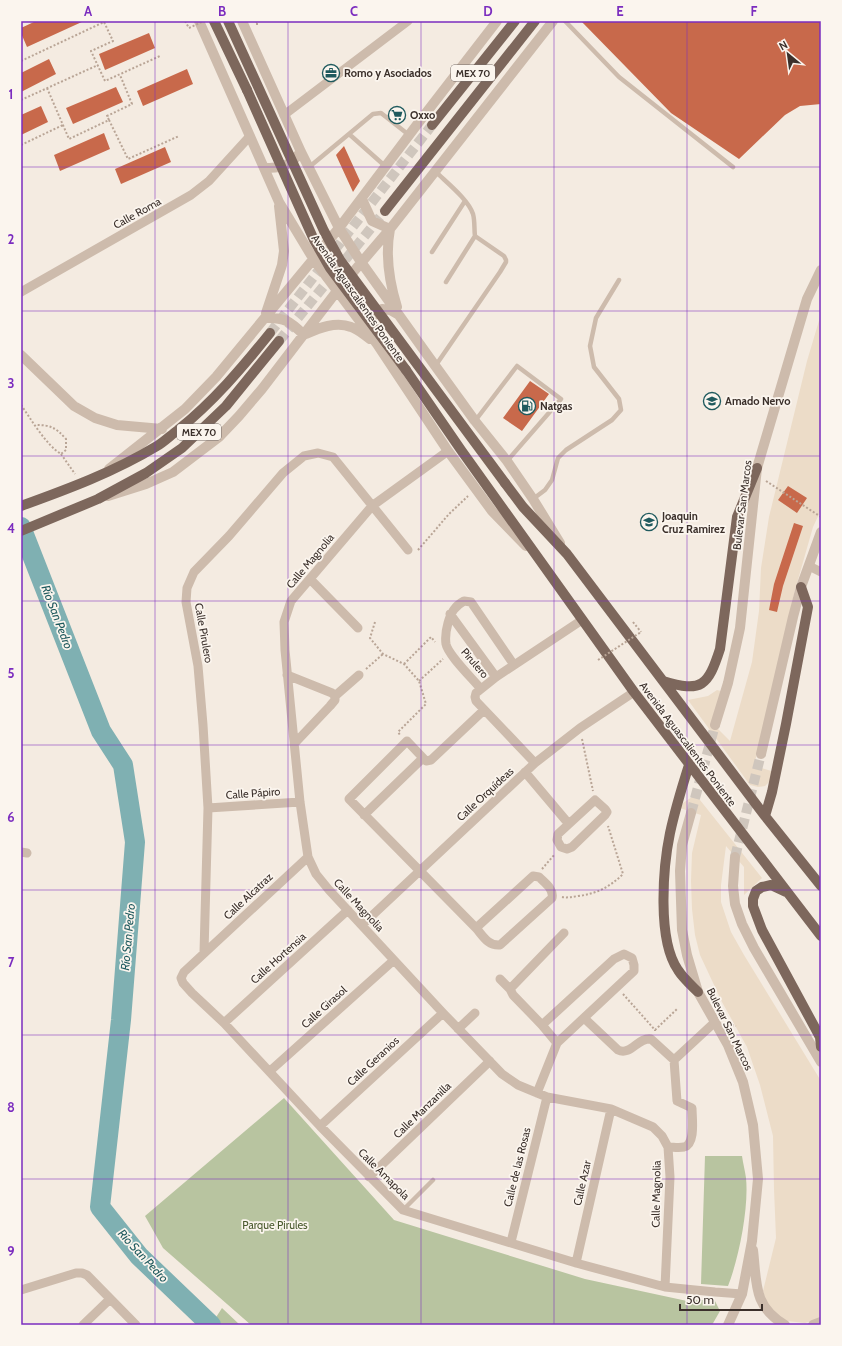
<svg xmlns="http://www.w3.org/2000/svg" width="842" height="1346" viewBox="0 0 842 1346" font-family="Cabin,sans-serif">
  <style>
    .green { fill: #b8c4a0 }
    .plaza { fill: #ecdcc8 }
    .lines { fill: none; stroke-linecap: round; stroke-linejoin: round }
    .river { stroke: #7fb0b2; stroke-width: 20 }
    .building { fill: #c8694b }
    .tertiary-tunnel { stroke: #cfc6bd; stroke-width: 10; stroke-dasharray: 10 5; stroke-linecap: butt }
    .primary-tunnel { stroke: #cfc6bd; stroke-width: 10; stroke-dasharray: 10 5; stroke-linecap: butt }
    .path { stroke: #b9a596; stroke-width: 2; stroke-dasharray: 2 2; stroke-linecap: butt }
    .service { stroke: #cdbbac; stroke-width: 4.5 }
    .minor { stroke: #cdbbac; stroke-width: 9 }
    .tertiary { stroke: #cdbbac; stroke-width: 10 }
    .primary { stroke: #7d675c; stroke-width: 10 }
    .path-bridge { stroke: #b9a596; stroke-width: 2; stroke-dasharray: 2 2; stroke-linecap: butt }
    .primary-bridge { stroke: #7d675c; stroke-width: 10 }
    .grid { fill: none; stroke: #7b2cbf; stroke-width: 1; stroke-opacity: 0.55 }
    .labels { text-anchor: middle; stroke-width: 3.5; stroke-linejoin: round; paint-order: stroke }
    .shield { fill: #fbf5ee; stroke: #756b66; stroke-width: 1 }
    .shield-label { font-size: 10px; font-weight: bold; fill: #3b302b }
    .poi-label { font-size: 11px; font-weight: bold; fill: #3b302b; stroke: #fbf5ee; text-anchor: start }
    .street-label { font-size: 11px; fill: #3b302b; stroke: #fbf5ee }
    .park-label { font-size: 11px; fill: #4a5a2e; stroke: #fbf5ee }
    .water-label { font-size: 12px; font-style: italic; fill: #1f5a5e; stroke: #fbf5ee }
    .neatline { fill: none; stroke: #7b2cbf; stroke-width: 1.5 }
    .grid-label { font-size: 13px; text-anchor: middle; font-weight: bold; fill: #7b2cbf }
  </style>
  <rect width="100%" height="100%" fill="#f4ebe1"/>
  <path class="green" d="M284,1098L394,1220L585,1279L687,1301L714,1299L720,1311L712,1325H251L163,1248L145,1216Z
    M705,1156H742C743,1163 745,1171 746,1178C749,1207 739,1258 728,1286L701,1284Z
    M222,1308L240,1325H211Z"/>
  <path class="plaza" d="M821,314V510L813,527L795,590L754,766L775,772L771,780L765,786L758,787L750,785L688,700L708,696L717,690L721,691L712,723L730,741L752,662L759,611L761,568L769,517L807,361Z
    M692,797H697L700,800L762,878L744,895V867L726,846L721,885V902L731,932L744,955L821,1081V1318L805,1323L787,1321L774,1313L766,1302L763,1291L776,1238L774,1189L773,1136L760,1085L747,1047L722,1002L700,955L695,935L692,909L691,881L692,853L701,815L680,808L683,803Z"/>
  <g class="lines">
    <path class="river" d="M21,527L101,731L123,765L135,842L121,1020L100,1207L139,1256L211,1325"/>
  </g>
  <path class="building" d="M36,21H84L27,47L21,33V28Z
    M581,21H821V104L800,106L785,115L739,159L671,113Z
    M149,33L155,48L105,70L99,54Z
    M49,59L56,74L21,92V73Z
    M187,69L193,84L143,106L137,91Z
    M116,87L123,102L73,124L66,108Z
    M41,106L48,122L21,135V115Z
    M104,133L110,149L60,171L54,155Z
    M344,146L360,181L353,192L336,155Z
    M165,147L171,162L121,184L115,169Z
    M530,381L549,394L522,431L503,418Z
    M788,486L807,498L797,513L778,500Z
    M794,523L803,526L783,586L777,612L769,610L774,584Z"/>
  <g class="lines">
    <path class="tertiary-tunnel" d="M691,813L715,725
      M735,857L761,754"/>
    <path class="primary-tunnel" d="M270,333L432,125
      M279,341L385,211"/>
    <path class="path" d="M185,21L189,28
      M256,24H258L256,21
      M21,61L104,22L113,41L91,51L105,81L160,56
      M47,88L69,139L109,120L107,116L132,104L120,75
      M21,100L98,65
      M109,120L128,159L179,136
      M21,145L63,125
      M21,405C31,419 46,445 61,454L66,450V439C56,428 51,425 36,425
      M61,454L75,474
      M766,481L821,517
      M418,550L449,514L468,496
      M375,622L370,638L383,654L404,664L419,681L426,704L398,732L400,735
      M633,622L641,632
      M404,664L431,637L435,642
      M366,669L383,654
      M419,681L443,659
      M582,739L593,791
      M542,869L555,854
      M562,897C567,898 572,897 578,896C596,894 610,887 623,874L608,826
      M623,994L655,1030V1031
      M728,1024L736,1026
      M655,1030L677,1009"/>
    <path class="service" d="M565,21L619,77L733,167
      M349,134L385,166
      M308,168L373,114L381,113L409,135
      M435,171C446,182 468,199 473,214C475,221 474,229 475,236L504,256L506,260V262L500,272L436,365
      M432,252L465,201
      M446,282L475,236
      M475,421L517,366L561,399L507,461
      M533,499L545,490L552,480L558,458L566,450L612,420L621,410L619,399L594,367L590,346L596,318L619,280
      M403,1210L433,1180"/>
    <path class="minor" d="M284,115L408,21
      M21,292L191,195L209,181L250,136
      M448,451L372,506L291,601L284,622L285,650L300,802L308,857L316,874L329,890L443,1013L502,1074L518,1085L547,1097L611,1109L653,1127L662,1136L668,1147L670,1177L665,1287
      M809,566L821,572
      M310,579L358,628
      M450,614L496,677
      M287,675L332,693L335,696
      M481,689C473,679 448,655 446,644C445,637 446,630 448,623C451,612 455,606 464,601L471,602L514,665
      M294,744L330,706L335,700V696L359,675
      M535,763L476,701L475,697L476,693L496,677L582,620
      M525,772L568,823
      M595,800L605,809L607,812L605,815L572,847L567,849L561,847L557,840L558,834Z
      M208,808L300,802
      M364,815L423,758
      M21,852L27,853
      M308,857L184,972L181,978L183,983L192,993L224,1023L320,1126L403,1210L576,1263L665,1287L715,1292L742,1294
      M362,925L535,763L580,728L634,692
      M476,928L533,876L539,877C545,883 554,889 552,898L500,945C488,946 483,936 476,928L349,799L407,741L426,761L431,760L484,710
      M204,952L208,808L203,725L198,666L186,602L187,588L194,572L229,536L283,473L304,456L318,453L333,457L408,550
      M500,979L510,989L513,995L542,1025L557,1043
      M510,989L564,933
      M584,1018L618,1050C631,1056 638,1037 651,1039L674,1060
      M224,1023L348,910
      M458,1029L475,1013
      M674,1060L715,1022
      M270,1071L394,960
      M537,1093L557,1043L634,971V965L632,958L624,954L614,959L542,1025
      M320,1126L443,1013
      M668,1147C673,1147 679,1148 684,1147C696,1144 692,1118 692,1108L677,1101L674,1060
      M369,1177L490,1061
      M511,1242L547,1097
      M576,1263L611,1109
      M21,1290L76,1273H82L87,1275L136,1325
      M83,1325L110,1299"/>
    <path class="tertiary" d="M199,21L279,202L314,260L377,344L448,451L492,511L526,546
      M242,21L301,152L339,228L361,262L426,353L475,421L507,461L533,499L560,543
      M264,168C278,168 289,167 298,155
      M362,199L372,221L390,229C385,255 389,281 397,307
      M266,313L282,265L284,251L279,206
      M265,318C284,317 290,321 304,335
      M371,330C369,319 374,314 382,309L390,310L399,315
      M306,334C319,328 336,321 351,327C358,329 364,335 370,339
      M21,355L74,406L95,418L117,425L162,429
      M109,469L185,409L216,377L339,228L419,122L497,21
      M108,496L146,484L173,472L219,437L239,416L262,389L337,291L390,229L553,21
      M715,725L728,683L740,628L757,468L807,299L821,270
      M761,754L793,617L801,587L821,532
      M691,813L682,845L680,871L682,930L687,955L698,992L728,1045L743,1082L753,1125L758,1179L752,1241L742,1294L728,1325
      M735,857L733,886L735,904L742,924L754,948L821,1062
      M753,1250C757,1284 753,1306 785,1325
      M813,1325L821,1322"/>
    <path class="primary" d="M214,21L247,90
      M432,125L515,21
      M385,211L535,21
      M406,370L461,450L634,692L821,936
      M505,483L523,507L567,554L765,816L821,886
      M21,506C68,489 114,472 157,446C164,442 171,435 178,430C213,402 242,368 270,333
      M21,531L98,499L146,473L182,448L226,406L279,341
      M663,681C702,693 708,686 720,649L737,517L757,468
      M689,765C682,787 675,810 670,833C663,867 657,940 678,970C683,978 691,985 698,992
      M765,816L772,792L786,724L808,607L801,587
      M786,892L771,885L762,887L756,891L753,899V906L762,930L820,1037L821,1047"/>
    <path class="path-bridge" d="M189,28L204,21
      M598,660L641,632"/>
    <path class="primary-bridge" d="M228,21L324,231L340,260L505,483
      M247,90L314,240L330,268L406,370"/>
  </g>
  <path class="grid" d="M155,21V1325M288,21V1325M421,21V1325M554,21V1325M687,21V1325M21,167H821M21,311H821M21,456H821M21,601H821M21,745H821M21,890H821M21,1035H821M21,1179H821"/>
  <defs>
    <g id="office-ring" transform="scale(0.9)"><circle r="9.5" fill="#fbf5ee" stroke="#1f5a5e" stroke-width="1.5"/><path d="M-6-3h4V-5.5h4V-3h4V5H-6ZM-1-4.5V-3h2v-1.5ZM-6 0V1H6V0Z" fill="#1f5a5e"/></g>
    <g id="supermarket-ring" transform="scale(0.9)"><circle r="9.5" fill="#fbf5ee" stroke="#1f5a5e" stroke-width="1.5"/><path d="M-6-5.5h2.5l.6 2H6L4.5 2H-2.5L-4.4-4H-6ZM-1.5 3.2a1.3 1.3 0 1 0 .1 0ZM3 3.2a1.3 1.3 0 1 0 .1 0Z" fill="#1f5a5e"/></g>
    <g id="school-ring" transform="scale(0.9)"><circle r="9.5" fill="#fbf5ee" stroke="#1f5a5e" stroke-width="1.5"/><path d="M0-5L7-2L0 1L-7-2ZM-4 1L0 2.5L4 1V4Q0 6-4 4Z" fill="#1f5a5e"/></g>
    <g id="fuel-ring" transform="scale(0.9)"><circle r="9.5" fill="#fbf5ee" stroke="#1f5a5e" stroke-width="1.5"/><path d="M-5.5-6h7V0h2V4h1.3V-2.5L3-4.5l.8-.8L6-3V5H2.5V1h-1V6h-7ZM-4.2-4.7v3.2H.2V-4.7Z" fill="#1f5a5e"/></g>
  </defs>
  <g fill-rule="evenodd">
    <use href="#office-ring" x="331" y="73"/>
    <use href="#supermarket-ring" x="397" y="115"/>
    <use href="#school-ring" x="712" y="401"/>
    <use href="#fuel-ring" x="527" y="406"/>
    <use href="#school-ring" x="649" y="522"/>
  </g>
  <g class="labels">
    <g class="shield">
      <rect x="451" y="65" width="44" height="16" rx="3"/>
      <rect x="177" y="424" width="44" height="16" rx="3"/>
    </g>
    <g class="shield-label">
      <text x="473" y="77">MEX 70</text>
      <text x="199" y="436">MEX 70</text>
    </g>
    <g class="poi-label">
      <text x="344" y="77">Romo y Asociados</text>
      <text x="410" y="119">Oxxo</text>
      <text x="725" y="405">Amado Nervo</text>
      <text x="540" y="410">Natgas</text>
      <text x="662" y="520">Joaquin<tspan x="662" dy="13">Cruz Ramirez</tspan></text>
    </g>
    <g class="street-label">
      <text transform="translate(137 213) rotate(-29)" y="4">Calle Roma</text>
      <text transform="translate(358 298) rotate(55)" y="4">Avenida Aguascalientes Poniente</text>
      <text transform="translate(742 505) rotate(-83)" y="4">Bulevar San Marcos</text>
      <text transform="translate(310 561) rotate(-50)" y="4">Calle Magnolia</text>
      <text transform="translate(204 633) rotate(80)" y="4">Calle Pirulero</text>
      <text transform="translate(475 663) rotate(49)" y="4">Pirulero</text>
      <text transform="translate(688 744) rotate(53)" y="4">Avenida Aguascalientes Poniente</text>
      <text transform="translate(253 793) rotate(-4)" y="4">Calle Pápiro</text>
      <text transform="translate(485 794) rotate(-43)" y="4">Calle Orquídeas</text>
      <text transform="translate(248 896) rotate(-43)" y="4">Calle Alcatraz</text>
      <text transform="translate(359 905) rotate(47)" y="4">Calle Magnolia</text>
      <text transform="translate(278 958) rotate(-42)" y="4">Calle Hortensia</text>
      <text transform="translate(324 1007) rotate(-42)" y="4">Calle Girasol</text>
      <text transform="translate(730 1029) rotate(64)" y="4">Bulevar San Marcos</text>
      <text transform="translate(373 1061) rotate(-43)" y="4">Calle Geranios</text>
      <text transform="translate(422 1110) rotate(-44)" y="4">Calle Manzanilla</text>
      <text transform="translate(517 1167) rotate(-76)" y="4">Calle de las Rosas</text>
      <text transform="translate(384 1174) rotate(45)" y="4">Calle Amapola</text>
      <text transform="translate(582 1183) rotate(-77)" y="4">Calle Azar</text>
      <text transform="translate(656 1194) rotate(-89)" y="4">Calle Magnolia</text>
    </g>
    <g class="park-label">
      <text x="275" y="1229">Parque Pirules</text>
    </g>
    <g class="water-label">
      <text transform="translate(57 617) rotate(69)" y="4">Río San Pedro</text>
      <text transform="translate(128 937) rotate(-85)" y="4">Río San Pedro</text>
      <text transform="translate(143 1256) rotate(47)" y="4">Río San Pedro</text>
    </g>
  </g>
  <rect width="842" height="1346" fill="none" stroke="#fbf5ee" stroke-width="44"/>
  <g transform="translate(788 54) rotate(331)" stroke="#fbf5ee" stroke-width="3" paint-order="stroke">
  <path d="M0-3L7 15L0 10L-7 15Z" fill="#3b302b"/>
  <text y="-6" font-size="11" font-weight="bold" text-anchor="middle" fill="#3b302b">N</text>
  </g>
  <path d="M680 1304v6h82v-6" fill="none" stroke="#3b302b" stroke-width="2"/>
  <text x="686" y="1304" font-size="12" fill="#3b302b" stroke="#fbf5ee" stroke-width="3" paint-order="stroke">50 m</text>
  <rect x="22" y="22" width="798" height="1302" class="neatline"/>
  <g class="grid-label">
    <text x="88" y="16">A</text>
    <text x="222" y="16">B</text>
    <text x="354" y="16">C</text>
    <text x="488" y="16">D</text>
    <text x="620" y="16">E</text>
    <text x="754" y="16">F</text>
    <text x="11" y="99">1</text>
    <text x="11" y="244">2</text>
    <text x="11" y="388">3</text>
    <text x="11" y="533">4</text>
    <text x="11" y="678">5</text>
    <text x="11" y="822">6</text>
    <text x="11" y="967">7</text>
    <text x="11" y="1112">8</text>
    <text x="11" y="1256">9</text>
  </g>
</svg>
